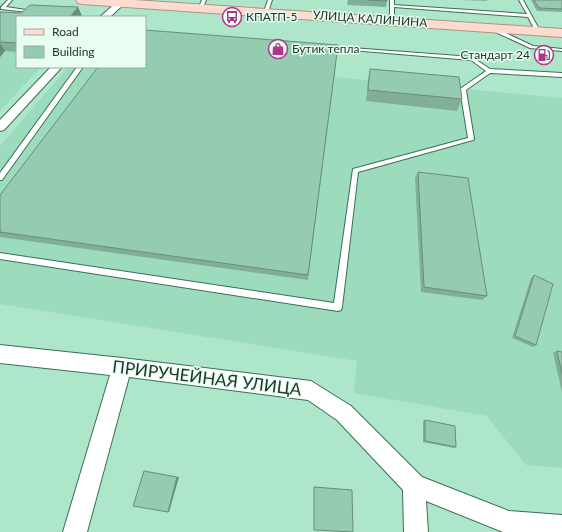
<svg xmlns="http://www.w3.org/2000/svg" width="562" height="532" viewBox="0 0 562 532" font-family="Lato,sans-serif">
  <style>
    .built { fill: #9cdbbb }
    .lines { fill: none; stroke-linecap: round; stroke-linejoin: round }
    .lane-casing { stroke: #3b6f57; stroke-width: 2 }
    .street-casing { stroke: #3b6f57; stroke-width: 2 }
    .primary-casing { stroke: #af9381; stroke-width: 2 }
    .lane { fill: #fff; fill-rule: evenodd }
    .street { fill: #fff; fill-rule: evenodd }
    .primary { fill: #fddccf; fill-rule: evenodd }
    .wall { fill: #80af96 }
    .shaded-wall { fill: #688e7a }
    .building { fill: #95cbaf; stroke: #688e7a }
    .labels { text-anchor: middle; stroke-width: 3; stroke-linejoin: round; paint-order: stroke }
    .far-poi-label { font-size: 12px; fill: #21372c; stroke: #e8fef2; text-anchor: start }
    .far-street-label { font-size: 12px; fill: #21372c; stroke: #e8fef2 }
    .near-street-label { font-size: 17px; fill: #21372c; stroke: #e8fef2 }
  </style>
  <rect width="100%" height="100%" fill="#aee6c9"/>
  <path class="built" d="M0,33H17V67H41L0,111Z
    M145,48L336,64L335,77L562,98V468L526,465L487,416L354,393L357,361L0,304V146L68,67H145Z"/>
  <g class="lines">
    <g class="lane-casing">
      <path id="lane" d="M8,0H12L6,7L33,11L28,17H23L28,12L1,9V7Z
        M202,0H206L202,9H198Z
        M268,0H272L268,12L266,13L264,12Z
        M390,0H394V5L527,14L519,0H523L540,31L536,32L528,17L394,7V20L392,21L390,20Z
        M489,27H493L533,46L562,49V51L530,48L489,29Z
        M325,46L472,57L490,69L562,73V77L490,73L466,90L474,139L473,140L358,172L342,307L341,310L338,311L0,259V253L334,303L353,169L468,138L460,89L486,71L471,60L327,48H325Z
        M77,67H83L2,180H0V173Z"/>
    </g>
    <g class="street-casing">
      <path id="street" d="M121,0L125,3L110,17H100L118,1Z
        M51,67H62L4,130L0,131V120Z
        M0,345L122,358L311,381L351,406L422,477L509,511L562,515V532H503L426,501L428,532H404L403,490L337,420L308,400L129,377L87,532H63L110,375L0,363Z"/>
    </g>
    <g class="primary-casing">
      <path id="primary" d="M76,0H134L562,29V37L82,4L78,3Z"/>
    </g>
    <use href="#lane" class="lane"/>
    <use href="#street" class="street"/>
    <use href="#primary" class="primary"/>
  </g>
  <path class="wall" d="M348,0H387V1L386,7L347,5Z
    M461,0H487V1Z
    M531,0H562V12L537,11Z
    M0,12L82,16L17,17V52L5,51L0,57Z
    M338,45L308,280L0,237V195Z
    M370,69L462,99L457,111L366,101L368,80Z
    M418,172L487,296L482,300L421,292L415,178Z
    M534,275L536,345L533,347L512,338L531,278Z
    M557,351L562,352V392L553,353Z
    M425,420L456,447L454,448L423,442V421Z
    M314,487L352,490L314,530Z"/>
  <path class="shaded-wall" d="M78,7L82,16L81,17H70Z
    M0,43L5,51L0,57Z
    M177,477H179L169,512H168Z"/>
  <path class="building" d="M368,0H387V1Z
    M534,0H562V9L539,8Z
    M30,5L78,7L70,17H17V43L0,42V12L21,13Z
    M145,30L338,45L308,275L0,232V195L98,67H145Z
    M370,69L459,77L462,99L368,90Z
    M418,172L468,178L487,296L424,287Z
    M534,275L553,284L536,345L515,336Z
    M557,351L562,352V374Z
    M425,420L455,426L456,447L425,441Z
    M144,471L177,477L168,512L133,506Z
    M314,487L352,490L353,532L314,530Z"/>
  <defs>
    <g id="bus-ring" transform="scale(1)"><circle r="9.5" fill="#e8fef2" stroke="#af368a" stroke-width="1.5"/><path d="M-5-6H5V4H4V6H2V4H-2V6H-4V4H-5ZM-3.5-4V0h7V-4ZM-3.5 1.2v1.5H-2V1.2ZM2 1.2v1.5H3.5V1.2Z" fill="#af368a"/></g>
    <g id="shop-ring" transform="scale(1)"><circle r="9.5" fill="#e8fef2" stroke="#af368a" stroke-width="1.5"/><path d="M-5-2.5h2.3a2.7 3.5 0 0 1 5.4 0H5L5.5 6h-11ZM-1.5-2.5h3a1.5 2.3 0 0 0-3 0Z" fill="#af368a"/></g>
    <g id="fuel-ring" transform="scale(1)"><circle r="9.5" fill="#e8fef2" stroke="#af368a" stroke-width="1.5"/><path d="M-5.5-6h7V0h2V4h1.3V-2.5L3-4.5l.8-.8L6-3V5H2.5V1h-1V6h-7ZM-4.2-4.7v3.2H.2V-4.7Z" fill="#af368a"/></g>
  </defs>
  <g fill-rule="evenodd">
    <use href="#bus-ring" x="232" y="17"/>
    <use href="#shop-ring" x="278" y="49"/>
    <use href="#fuel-ring" x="544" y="55"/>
  </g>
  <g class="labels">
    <g class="far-poi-label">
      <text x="246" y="21">КПАТП-5</text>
      <text x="292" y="53">Бутик тепла</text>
      <text x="530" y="59" text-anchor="end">Стандарт 24</text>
    </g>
    <g class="far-street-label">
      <text transform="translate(370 19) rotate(4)" y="4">УЛИЦА КАЛИНИНА</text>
    </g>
    <g class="near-street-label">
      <text transform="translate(207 378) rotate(7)" y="6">ПРИРУЧЕЙНАЯ УЛИЦА</text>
    </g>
  </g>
  <rect x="16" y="16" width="130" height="52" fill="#e8fef2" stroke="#98aea3"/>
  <rect x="24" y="29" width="20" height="6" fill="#fddccf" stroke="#98aea3"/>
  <text x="52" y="36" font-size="12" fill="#21372c">Road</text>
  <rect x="24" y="46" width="20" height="12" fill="#95cbaf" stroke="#98aea3"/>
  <text x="52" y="56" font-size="12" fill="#21372c">Building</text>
</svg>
